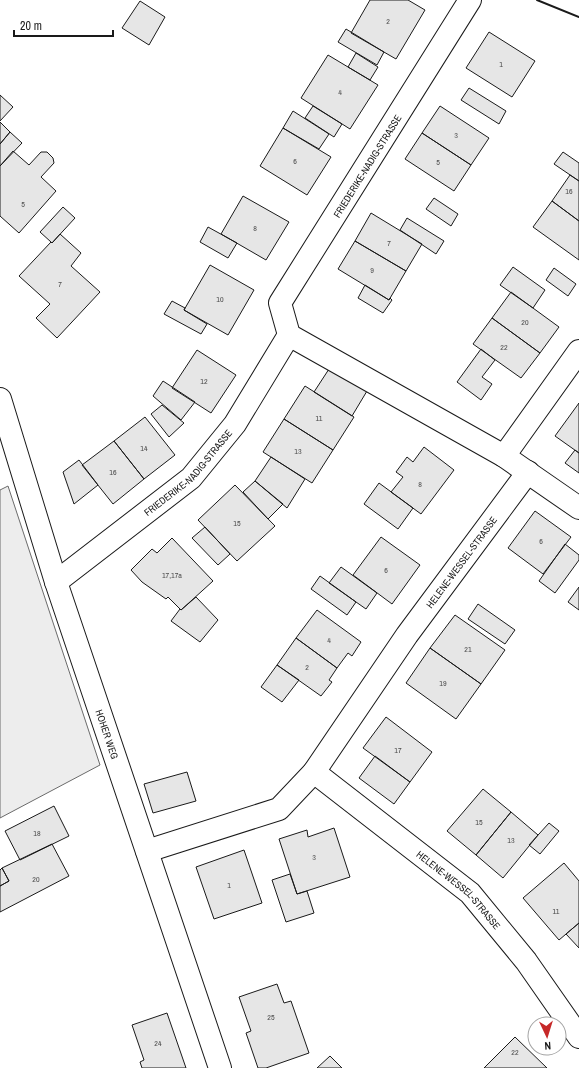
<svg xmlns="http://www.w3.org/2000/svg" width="579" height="1068" viewBox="0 0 579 1068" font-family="'Archivo Narrow',sans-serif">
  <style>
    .built { fill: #ededed; stroke: #6a6a6a }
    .building { fill: #e6e6e6; stroke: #1a1a1a }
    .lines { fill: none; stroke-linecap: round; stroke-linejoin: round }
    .minor-casing { stroke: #1a1a1a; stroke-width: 24 }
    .minor { stroke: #fff; stroke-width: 22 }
    .wall { stroke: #1a1a1a; stroke-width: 2 }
    .labels { text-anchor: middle; stroke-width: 3; stroke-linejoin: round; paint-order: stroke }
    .number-label { font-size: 8px; fill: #4d4d4d }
    .street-label { font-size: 10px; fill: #1a1a1a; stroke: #fff }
  </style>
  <rect width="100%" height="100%" fill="#fff"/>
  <path class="built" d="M8,486L100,765L0,818V490Z"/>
  <path class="building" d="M370,0H408L425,10L396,59L351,33Z
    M140,1L165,17L149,45L122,28Z
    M346,29L384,52L377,65L338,42Z
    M489,32L535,61L512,97L466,68Z
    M356,53L378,67L370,80L348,67Z
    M328,55L378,85L350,129L301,98Z
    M469,88L506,111L499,124L461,100Z
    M0,95L13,107L0,121Z
    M313,106L342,124L334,137L305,118Z
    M440,106L489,138L471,165L422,133Z
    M293,111L329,134L319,149L283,128Z
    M0,122L10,132L0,144Z
    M283,128L331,157L307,195L260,166Z
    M10,132L22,143L0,166V144Z
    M422,133L471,165L454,191L405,159Z
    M13,151L29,165L41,152H47L53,158L54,163L41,177L56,191L19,233L0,216V166Z
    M563,152L579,163V181L554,164Z
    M570,175L579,181V221L552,201Z
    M243,196L289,222L266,260L221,234Z
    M434,198L458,214L451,226L426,209Z
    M552,201L579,221V260L533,227Z
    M63,207L75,218L52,243L51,242L40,232Z
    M371,213L422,244L406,271L355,241Z
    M407,218L444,241L436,254L400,230Z
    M208,227L237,243L228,258L200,242Z
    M60,234L81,253L71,266L100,292L57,338L36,318L50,304L19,276L51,242L52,243Z
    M355,241L406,271L389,300L338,269Z
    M210,265L254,290L228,335L184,310Z
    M513,267L545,290L533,308L500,285Z
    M554,268L576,284L568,296L546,280Z
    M365,285L389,300L390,298L392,300L383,313L358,298Z
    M511,292L559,327L540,353L492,318Z
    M172,301L185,308L184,310L207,324L201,334L164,314Z
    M492,318L540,353L521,378L473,344Z
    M481,349L495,360L482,377L492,384L481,400L457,382Z
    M197,350L236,375L211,413L172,388Z
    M329,369L367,391L352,416L314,392Z
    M163,381L195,402L181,420L153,396Z
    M305,386L354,417L333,450L284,419Z
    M579,403V453L555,436Z
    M162,405L184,423L169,437L151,414Z
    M145,417L175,455L144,479L114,441Z
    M284,419L333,450L312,483L263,452Z
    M114,441L144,479L113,504L82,465Z
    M424,447L454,470L421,514L391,492L403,477L396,472L407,457L413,462Z
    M575,450L579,453V473L565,463Z
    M271,457L305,479L287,508L255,481Z
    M79,460L98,485L74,504L63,472Z
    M255,481L283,504L268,519L243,492Z
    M379,483L413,508L398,529L364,504Z
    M235,485L275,526L237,561L198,520Z
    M535,511L571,537L543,574L508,548Z
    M205,527L230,554L218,565L192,538Z
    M381,537L420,565L392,604L353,575Z
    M172,538L213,581L181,610L168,597L166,599L142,582L131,570L152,549L157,553Z
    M565,544L579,555V560L555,593L539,581Z
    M341,567L377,593L366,609L329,583Z
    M320,576L356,602L347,615L311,589Z
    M579,587V610L568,602Z
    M196,597L218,620L200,642L171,621L180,609L181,610Z
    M478,604L515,630L505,644L468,619Z
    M317,610L361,642L352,656L348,653L337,668L296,638Z
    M455,615L505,650L481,684L430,648Z
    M296,638L337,668L329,680L332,682L321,696L277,665Z
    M430,648L481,684L456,719L406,683Z
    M277,665L299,680L282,702L261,687Z
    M386,717L432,752L410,782L363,748Z
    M375,756L410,782L394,804L359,778Z
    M187,772L196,801L153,813L144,784Z
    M483,789L511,812L476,855L447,831Z
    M54,806L69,836L20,860L5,831Z
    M511,812L538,835L503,878L476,855Z
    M549,823L559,831L540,854L529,845Z
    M334,828L350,877L297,894L279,839L307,830L308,837Z
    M52,844L69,876L0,912V886L9,881L2,868Z
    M244,850L262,903L214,919L196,867Z
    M564,863L579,881V923L559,940L523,898Z
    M2,868L9,881L0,886V870Z
    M290,874L297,894L307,891L314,913L286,922L272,880Z
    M579,923V948L566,934Z
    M277,984L284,1003L291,1001L309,1053L266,1068H258L246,1033L251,1031L239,997Z
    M167,1013L186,1068H142L140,1062L144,1060L132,1025Z
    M515,1037L547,1068H484Z
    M330,1056L342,1068H317Z"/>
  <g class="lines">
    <g class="minor-casing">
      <g id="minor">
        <path d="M470,0L280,303L289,335L504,456L579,508"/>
        <path id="s1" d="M0,399L56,582L220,1068"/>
        <path d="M504,456L579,351"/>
        <path id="s2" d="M56,582L191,478L235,424L289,335"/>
        <path id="s3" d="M314,772L470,893L526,961L579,1037"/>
        <path id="s4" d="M147,851L279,809L314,772L407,635L528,472"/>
      </g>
    </g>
    <use href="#minor" class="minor"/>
    <path class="wall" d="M537,0L579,17"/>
  </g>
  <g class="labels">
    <g class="number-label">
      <text x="388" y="24">2</text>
      <text x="501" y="67">1</text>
      <text x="340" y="95">4</text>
      <text x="456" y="138">3</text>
      <text x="295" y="164">6</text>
      <text x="438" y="165">5</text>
      <text x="569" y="194">16</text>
      <text x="23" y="207">5</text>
      <text x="255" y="231">8</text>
      <text x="389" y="246">7</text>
      <text x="372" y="273">9</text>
      <text x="60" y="287">7</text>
      <text x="220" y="302">10</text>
      <text x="525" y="325">20</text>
      <text x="504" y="350">22</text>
      <text x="204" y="384">12</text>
      <text x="319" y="421">11</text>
      <text x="144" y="451">14</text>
      <text x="298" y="454">13</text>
      <text x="113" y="475">16</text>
      <text x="420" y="487">8</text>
      <text x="237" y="526">15</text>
      <text x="541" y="544">6</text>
      <text x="386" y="573">6</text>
      <text x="172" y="578">17,17a</text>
      <text x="329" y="643">4</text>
      <text x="468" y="652">21</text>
      <text x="307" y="670">2</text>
      <text x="443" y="686">19</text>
      <text x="398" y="753">17</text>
      <text x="479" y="825">15</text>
      <text x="37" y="836">18</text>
      <text x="511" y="843">13</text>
      <text x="314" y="860">3</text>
      <text x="36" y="882">20</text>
      <text x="229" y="888">1</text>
      <text x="556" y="914">11</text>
      <text x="271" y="1020">25</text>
      <text x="158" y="1046">24</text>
      <text x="515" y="1055">22</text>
    </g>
    <g class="street-label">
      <text transform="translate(367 166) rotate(-58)" y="4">FRIEDERIKE-NADIG-STRASSE</text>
      <text dy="4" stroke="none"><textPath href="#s2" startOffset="172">FRIEDERIKE-NADIG-STRASSE</textPath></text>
      <text dy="4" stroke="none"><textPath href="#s4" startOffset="446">HELENE-WESSEL-STRASSE</textPath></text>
      <text dy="4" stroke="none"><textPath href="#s1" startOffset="352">HOHER WEG</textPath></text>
      <text dy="4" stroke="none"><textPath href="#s3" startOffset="187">HELENE-WESSEL-STRASSE</textPath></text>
    </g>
  </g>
  <g transform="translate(547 1036) rotate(176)"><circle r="19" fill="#ffffff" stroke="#a3a3a3"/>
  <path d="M0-3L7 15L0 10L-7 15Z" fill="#c62828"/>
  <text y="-6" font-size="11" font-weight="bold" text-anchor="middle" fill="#1a1a1a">N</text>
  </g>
  <path d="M14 30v6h99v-6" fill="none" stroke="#1a1a1a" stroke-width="2"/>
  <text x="20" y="30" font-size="12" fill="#1a1a1a" stroke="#ffffff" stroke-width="3" paint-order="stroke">20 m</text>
</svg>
